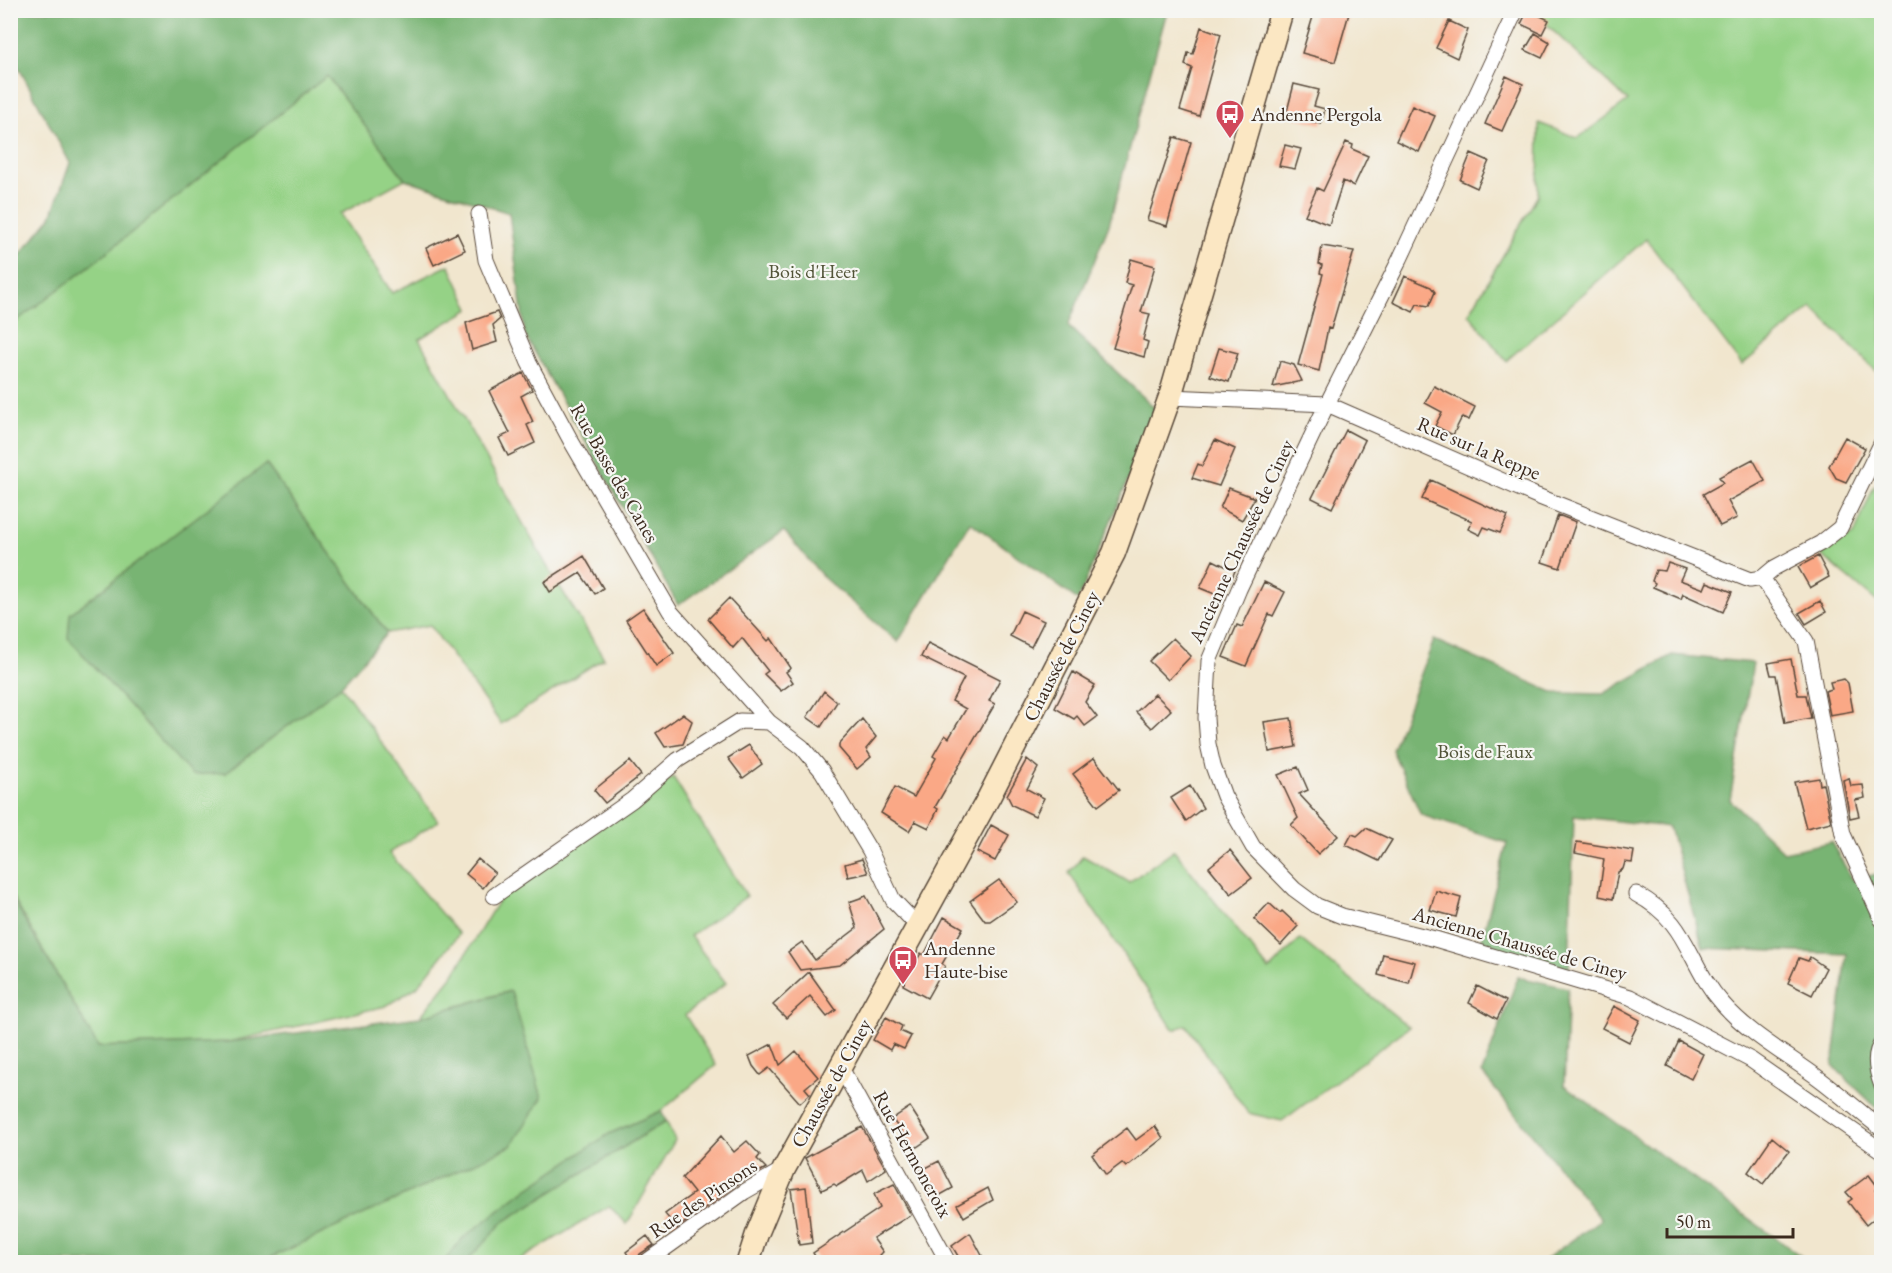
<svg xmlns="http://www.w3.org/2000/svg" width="1892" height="1273" viewBox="0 0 1892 1273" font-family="'EB Garamond',serif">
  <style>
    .green { fill: #95d286; stroke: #687e52; stroke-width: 1.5 }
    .forest { fill: #78b473; stroke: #5a6f48; stroke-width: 1.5 }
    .building { fill: #faa886 }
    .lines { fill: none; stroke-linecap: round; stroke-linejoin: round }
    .street-casing { stroke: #564638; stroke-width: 17 }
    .secondary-casing { stroke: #564638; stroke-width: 25 }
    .street { stroke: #fff; stroke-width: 15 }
    .secondary { stroke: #fbe7c3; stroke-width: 22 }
    .labels { text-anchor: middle; stroke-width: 4.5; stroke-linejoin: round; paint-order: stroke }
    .poi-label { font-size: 20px; fill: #3b2a1e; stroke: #f6f6f2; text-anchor: start }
    .park-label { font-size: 20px; fill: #525438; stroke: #f6f6f2 }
    .street-label { font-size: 20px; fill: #3b2a1e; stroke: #f6f6f2 }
  </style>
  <rect width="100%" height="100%" fill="#f6f6f2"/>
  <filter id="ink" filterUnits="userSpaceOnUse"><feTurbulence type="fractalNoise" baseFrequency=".0167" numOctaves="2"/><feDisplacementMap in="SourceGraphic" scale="12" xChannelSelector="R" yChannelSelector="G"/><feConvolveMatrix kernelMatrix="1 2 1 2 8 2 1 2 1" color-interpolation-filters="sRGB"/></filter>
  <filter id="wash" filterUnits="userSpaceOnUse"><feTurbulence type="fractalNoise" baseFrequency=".008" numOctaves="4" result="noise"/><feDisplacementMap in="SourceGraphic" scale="24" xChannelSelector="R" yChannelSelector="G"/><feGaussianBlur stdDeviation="1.35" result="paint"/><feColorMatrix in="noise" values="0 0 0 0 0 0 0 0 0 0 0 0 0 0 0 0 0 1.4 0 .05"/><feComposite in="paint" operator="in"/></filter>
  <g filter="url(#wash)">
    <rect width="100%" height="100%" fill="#f1e6ce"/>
    <path class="green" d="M1532,11H1881V376L1812,307L1742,365L1646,239L1506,361L1469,314L1538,195L1539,123L1578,138L1628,101Z
      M327,75L405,179L340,214L392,293L449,265L470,309L419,339L547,566L604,658L501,724L430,625L387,633L266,464L225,773L341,686L438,821L389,853L459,934L417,987L386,1006L228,1042L98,1047L11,894L10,325L82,272Z
      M1874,486L1881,491V605L1819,553L1854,535Z
      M673,777L747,896L690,936L726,983L685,1015L716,1065L661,1111L609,1134L527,1189L462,1239L444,1262H261L511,1146L510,991L420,1017L454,974L501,896Z
      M1174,850L1269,970L1300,939L1409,1027L1282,1121L1248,1113L1186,1025L1174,1030L1069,873L1083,856L1129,882Z
      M666,1121L675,1140L627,1224L609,1206L516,1262H466L503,1222Z"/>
    <path class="forest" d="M11,11H1167L1109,225L1068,326L1157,410L1078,600L970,522L898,642L824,578L784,531L678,605L525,335L509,213L405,179L327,76L82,272L11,325V266L51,217L70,163L11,53Z
      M266,464L387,633L341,686L225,773L192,775L68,638L70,614Z
      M1434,640L1555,693L1603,694L1672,655L1753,663L1730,800L1784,852L1831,842L1853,880L1881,873V1112L1833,1066L1847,954L1703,948L1669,827L1574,816L1569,971L1480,946L1507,843L1421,815L1392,750Z
      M10,894L98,1047L228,1042L420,1017L511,991L542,1098L511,1146L261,1262H11Z
      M1518,977L1568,988L1564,1085L1809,1262H1542L1601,1219L1482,1073Z
      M661,1111L666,1121L503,1222L466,1262H444L462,1239L527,1189L609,1134Z"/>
    <g id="blocks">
      <path class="building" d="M1315,10H1350L1335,62L1302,53Z
        M1528,10L1549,20L1542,34L1521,24Z
        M1449,21L1468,30L1457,58L1436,48Z
        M1201,27L1221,34L1199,116L1180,110L1192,68L1185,65L1188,53L1193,54Z
        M1535,33L1550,42L1542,58L1525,50Z
        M1506,76L1523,84L1502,131L1485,124Z
        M1294,84L1319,90L1314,106L1325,109L1321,124L1286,115Z
        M1412,106L1435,116L1419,152L1396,141Z
        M1174,137L1191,142L1167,226L1147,220Z
        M1346,142L1353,145L1352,149L1368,156L1354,186L1343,181L1329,225L1305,215L1317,188L1323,191Z
        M1285,145L1301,149L1295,169L1279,166Z
        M1471,153L1489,161L1477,188L1460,180Z
        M457,233L465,250L434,265L426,248Z
        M1322,246L1354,251L1331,329L1328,328L1319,371L1298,365L1323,274L1320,273L1322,265L1319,264Z
        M1131,259L1155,266L1141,312L1150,314L1143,340L1148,342L1144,357L1113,348L1132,285L1125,283Z
        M1405,276L1431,287L1435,292L1429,306L1417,304L1413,312L1393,302Z
        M497,312L500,319L493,325L497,342L472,350L466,323Z
        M1219,348L1238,353L1229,382L1210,376Z
        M1280,361L1294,365L1302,381L1273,387Z
        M523,373L532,390L521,396L533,422L527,425L535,443L508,456L499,438L510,433L489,391Z
        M1434,386L1475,407L1469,420L1462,417L1453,435L1435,426L1442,412L1425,403Z
        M1346,430L1365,440L1332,508L1312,498Z
        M1845,437L1865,448L1846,482L1836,478L1829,466Z
        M1215,440L1235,449L1219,486L1192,478L1198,464L1202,466Z
        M1753,459L1765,481L1728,501L1737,518L1720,526L1703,494L1723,483L1719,477Z
        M1431,480L1508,516L1500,533L1484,527L1480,535L1468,529L1472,521L1422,499Z
        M1229,488L1255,498L1242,520L1220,508Z
        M1558,515L1576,522L1560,568L1542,562Z
        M584,556L603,588L595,594L580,573L550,592L544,582Z
        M1818,556L1829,577L1810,588L1798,567Z
        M1213,560L1235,571L1222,597L1200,588Z
        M1668,563L1685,569L1680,580L1704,589L1707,582L1732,592L1723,612L1683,594L1681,599L1653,587L1655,583L1652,581L1656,570L1665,571Z
        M1264,582L1285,592L1273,616L1269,614L1246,666L1223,657L1237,625L1242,627Z
        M729,598L768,641L771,638L791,668L786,672L793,682L781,691L764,674L768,671L742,638L733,648L708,619Z
        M1820,601L1826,612L1806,624L1799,613Z
        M643,608L674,653L656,666L626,620Z
        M1022,611L1044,621L1031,647L1010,636Z
        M1173,638L1191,656L1168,680L1149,661Z
        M928,643L1000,679L989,701L995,704L935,807L938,809L929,828L915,821L909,831L881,813L895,787L914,797L936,758L933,756L945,735L949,738L966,709L952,701L964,678L921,657Z
        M1791,659L1798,695H1806L1811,718L1785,723L1776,675H1771L1768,663Z
        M1073,672L1095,685L1085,702L1097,717L1085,726L1077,716L1074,719L1055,708Z
        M1844,679L1848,683L1853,711L1830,715L1825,691L1832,689L1830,682Z
        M824,691L837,702L821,727L807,717Z
        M1155,694L1171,710L1152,728L1136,712Z
        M683,714L692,721L683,744L665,747L656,733Z
        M1291,718L1296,747L1269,752L1264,722Z
        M862,719L876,737L866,749L871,757L857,769L839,748V744Z
        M749,745L762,764L743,778L728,758Z
        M1094,758L1119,790L1098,806L1073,774Z
        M1027,759L1038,768L1027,789L1044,798L1035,816L1012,805L1007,795Z
        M630,761L641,775L605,803L594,790Z
        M1298,767L1308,790L1299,794L1338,836L1318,854L1291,825L1298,818L1278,775Z
        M1819,778L1820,785L1823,784L1831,822L1806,828L1794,782Z
        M1849,778L1851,786L1863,785L1865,798L1855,800L1859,816L1850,818L1843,780Z
        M1190,786L1203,808L1186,821L1171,798Z
        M991,825L1009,835L995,861L977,852Z
        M1366,828L1392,840L1379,861L1346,845L1352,834L1357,836Z
        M1577,842L1634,851L1632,863L1625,862L1623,869L1618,872L1613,899L1599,896L1604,859L1575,853Z
        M1230,850L1252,878L1231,894L1209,867Z
        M478,859L495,873L483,888L466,874Z
        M862,859L868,873L848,877L845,864Z
        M999,880L1017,902L990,921H985L970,901Z
        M1436,891L1461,898L1456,917L1430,910Z
        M866,896L884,929L840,965L800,970L788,952L802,942L815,960L857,928L849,902Z
        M1269,903L1280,913L1282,911L1298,926L1281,945L1254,919Z
        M944,917L963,928L942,964L945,966L927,998L903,985L921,953L924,955Z
        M1383,954L1415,962L1409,983L1378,975Z
        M1810,957L1826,968L1812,995L1788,983L1799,958L1808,961Z
        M809,972L836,1010L827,1017L810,996L786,1018L773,1005Z
        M1477,986L1506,1001L1497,1019L1469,1003Z
        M1614,1006L1640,1020L1629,1042L1602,1028Z
        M886,1017L902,1026L900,1031L911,1036L904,1049L893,1044L890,1050L873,1040Z
        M1679,1041L1703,1054L1691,1079L1667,1066Z
        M772,1044L780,1065L796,1051L818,1077L805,1088L810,1094L800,1103L769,1068L760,1075L753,1066L749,1056Z
        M910,1107L930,1138L914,1149L892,1119Z
        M1155,1126L1163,1138L1126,1167L1122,1163L1106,1175L1092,1155L1127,1128L1136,1140Z
        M862,1127L886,1169L868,1181L863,1170L837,1186L834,1184L822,1190L805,1158Z
        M721,1136L734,1152L747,1141L760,1155L757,1159L766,1168L738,1184L677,1228L665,1214L694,1193L682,1178Z
        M1772,1137L1789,1151L1763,1184L1748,1172Z
        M939,1161L953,1188L935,1198L920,1171Z
        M1869,1175L1878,1187L1875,1190L1881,1198V1213L1866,1225L1848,1202L1852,1199L1846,1192Z
        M894,1184L911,1215L873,1238L883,1252L880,1255L885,1263H819L813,1253L880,1208L874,1194Z
        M806,1187L812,1243L799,1245L791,1189Z
        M988,1188L993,1200L964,1217L957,1205Z
        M970,1233L977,1246L986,1263H962L952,1246Z
        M647,1236L654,1245L640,1254L636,1263H633L626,1252Z"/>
    </g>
  </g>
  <g filter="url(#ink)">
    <use href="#blocks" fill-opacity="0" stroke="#564638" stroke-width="1.5"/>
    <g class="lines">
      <g class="street-casing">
        <path id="street" d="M1516,10L1400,259L1327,404L1239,589L1209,661L1206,718L1208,744L1213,766L1224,796L1253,847L1294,889L1317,906L1342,916L1435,939L1630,997L1751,1060L1882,1151
          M479,214L486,260L529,363L571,441L670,611L769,722
          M1170,397L1327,404L1537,496L1750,580L1762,578L1774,568L1821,543L1840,528L1882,442
          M1762,578L1806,641L1843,834L1882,920
          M1636,894C1691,923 1686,963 1723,1004C1750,1035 1788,1055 1821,1080C1841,1095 1861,1113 1882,1129
          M494,896L632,800L678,760L740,721L769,722L802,747L822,771L870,851L893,900L917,925
          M1882,1043C1872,1055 1877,1073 1882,1086
          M840,1066L948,1262
          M646,1262L744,1192L784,1169"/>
      </g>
      <g class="secondary-casing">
        <path id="secondary" d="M748,1262L757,1234L784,1169L989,797L1114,553L1170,397L1282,10"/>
      </g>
      <use href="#street" class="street"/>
      <use href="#secondary" class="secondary"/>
    </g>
  </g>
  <defs>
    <g id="bus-pin" transform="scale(1.5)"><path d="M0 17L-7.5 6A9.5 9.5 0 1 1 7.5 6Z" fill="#d1495b" stroke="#f6f6f2"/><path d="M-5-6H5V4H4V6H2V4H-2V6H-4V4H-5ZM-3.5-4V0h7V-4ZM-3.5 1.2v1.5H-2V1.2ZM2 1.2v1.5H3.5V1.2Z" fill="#fff"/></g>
  </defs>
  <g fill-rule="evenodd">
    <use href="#bus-pin" x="1230" y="114"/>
    <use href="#bus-pin" x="903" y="960"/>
  </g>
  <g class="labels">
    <g class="poi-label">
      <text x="1251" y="121">Andenne Pergola</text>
      <text x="924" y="955">Andenne<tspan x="924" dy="23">Haute-bise</tspan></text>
    </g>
    <g class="park-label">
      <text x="813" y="278">Bois d'Heer</text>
      <text x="1485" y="758">Bois de Faux</text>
    </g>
    <g class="street-label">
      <text transform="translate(1479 448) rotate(23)" y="7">Rue sur la Reppe</text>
      <text transform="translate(615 473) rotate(60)" y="7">Rue Basse des Canes</text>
      <text transform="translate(1241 541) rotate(-65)" y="7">Ancienne Chaussée de Ciney</text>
      <text transform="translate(1061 656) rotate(-63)" y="7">Chaussée de Ciney</text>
      <text transform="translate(1520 943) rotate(16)" y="7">Ancienne Chaussée de Ciney</text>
      <text transform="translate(831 1083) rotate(-61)" y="7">Chaussée de Ciney</text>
      <text transform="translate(913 1154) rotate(61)" y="7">Rue Hermoncroix</text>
      <text transform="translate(703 1198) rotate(-34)" y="7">Rue des Pinsons</text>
    </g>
  </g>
  <rect width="1892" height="1273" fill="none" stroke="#f6f6f2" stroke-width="36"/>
  <path d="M1667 1228v9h126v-9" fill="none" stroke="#3b2a1e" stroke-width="3"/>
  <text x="1676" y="1228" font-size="18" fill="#3b2a1e" stroke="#f6f6f2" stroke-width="4.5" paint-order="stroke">50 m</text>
</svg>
